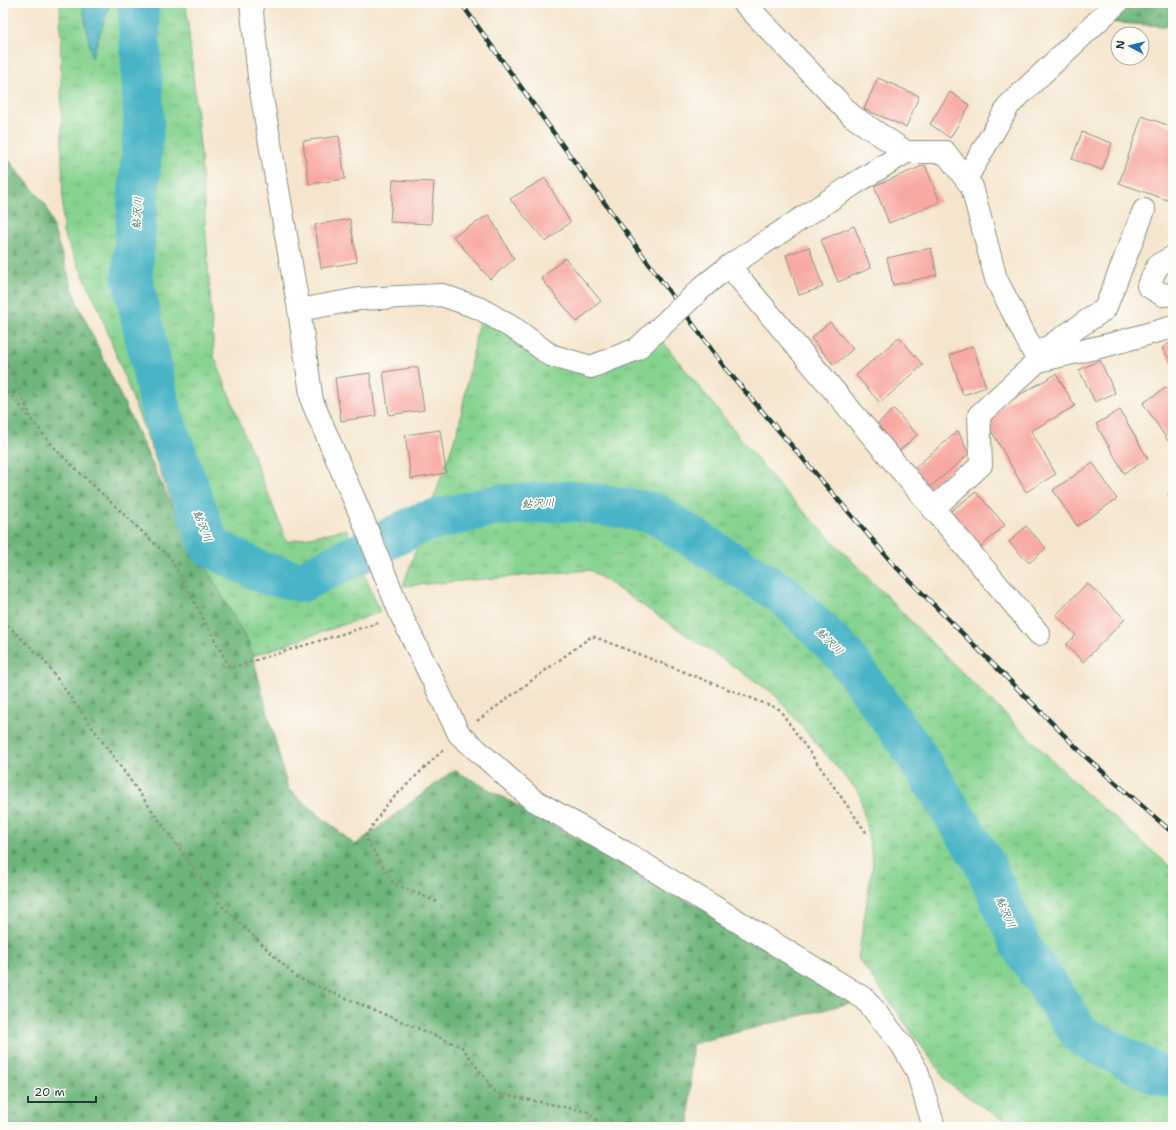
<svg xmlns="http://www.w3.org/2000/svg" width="1176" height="1130" viewBox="0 0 1176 1130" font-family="'Shantell Sans','Klee One',sans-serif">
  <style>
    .grass { fill: url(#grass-tufts); stroke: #538862 }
    .forest { fill: url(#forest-firs); stroke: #467957 }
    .water { fill: url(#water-waves); stroke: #34787d }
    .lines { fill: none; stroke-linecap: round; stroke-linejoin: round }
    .river { stroke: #49b4c6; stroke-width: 41 }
    .building { fill: #f8a9a3 }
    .minor-casing { stroke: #8a9181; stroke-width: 24 }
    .path { stroke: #8a9181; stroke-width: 2.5; stroke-dasharray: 3 3; stroke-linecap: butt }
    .minor { stroke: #fff; stroke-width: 22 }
    .rail-casing { stroke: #1f3d34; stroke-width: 4.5 }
    .rail { stroke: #fdfcf7; stroke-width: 3; stroke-dasharray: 9; stroke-linecap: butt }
    .minor-bridge-casing { stroke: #8a9181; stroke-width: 24; stroke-linecap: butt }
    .minor-bridge { stroke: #fff; stroke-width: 22 }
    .labels { text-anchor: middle; stroke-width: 3.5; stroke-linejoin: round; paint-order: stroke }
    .water-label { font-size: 11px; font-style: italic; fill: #2c6160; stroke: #fdfcf7 }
  </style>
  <defs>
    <pattern id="grass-tufts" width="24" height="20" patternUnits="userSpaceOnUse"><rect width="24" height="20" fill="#87d390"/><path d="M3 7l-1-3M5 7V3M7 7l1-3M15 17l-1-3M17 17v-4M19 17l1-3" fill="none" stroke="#6eac76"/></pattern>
    <pattern id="forest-firs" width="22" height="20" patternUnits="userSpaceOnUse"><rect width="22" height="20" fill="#6db57a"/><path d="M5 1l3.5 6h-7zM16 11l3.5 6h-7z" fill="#599465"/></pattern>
    <pattern id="water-waves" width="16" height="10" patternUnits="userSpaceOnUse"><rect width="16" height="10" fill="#49b4c6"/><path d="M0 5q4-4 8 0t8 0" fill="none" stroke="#3c94a2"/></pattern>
  </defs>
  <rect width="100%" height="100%" fill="#fdfcf7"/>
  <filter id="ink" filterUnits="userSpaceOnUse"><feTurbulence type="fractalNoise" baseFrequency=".025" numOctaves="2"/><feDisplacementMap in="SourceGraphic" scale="8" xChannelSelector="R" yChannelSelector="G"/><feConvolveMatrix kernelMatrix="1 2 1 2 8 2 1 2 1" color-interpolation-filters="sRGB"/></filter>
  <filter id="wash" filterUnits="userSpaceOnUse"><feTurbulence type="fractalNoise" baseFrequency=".012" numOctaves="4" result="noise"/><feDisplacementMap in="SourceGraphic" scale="16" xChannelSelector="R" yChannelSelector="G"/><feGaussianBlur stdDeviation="0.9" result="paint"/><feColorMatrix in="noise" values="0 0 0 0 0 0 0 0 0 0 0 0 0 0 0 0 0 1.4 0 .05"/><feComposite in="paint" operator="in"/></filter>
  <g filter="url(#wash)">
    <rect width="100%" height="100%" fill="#f5e5ce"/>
    <path class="grass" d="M60,3H186L201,157L214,356L287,542L346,529L380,612L253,656L176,514L99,309L63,233Z
      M481,309L591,367L658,336L780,487L939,650L1089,796L1173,869V1127H1028L998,1117L949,1084L858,958L873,862L860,794L773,693L590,570L403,586L459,426Z"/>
    <path class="forest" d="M1108,3H1173V27L1105,22Z
      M3,153L46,205L77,302L171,504L250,646L288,789L355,845L454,770L865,999L692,1044L689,1127H3Z"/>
    <path class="water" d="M82,3H110L92,58Z"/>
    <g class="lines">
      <path class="river" d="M138,3L144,120L132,276L162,415L210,546L263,573L301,582L421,523L498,505L576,501L654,513L785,596L845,656L911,747L983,861L1022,948L1082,1036L1159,1075L1173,1078"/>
    </g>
    <g id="blocks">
      <path class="building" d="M878,78L919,96L906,127L864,109Z
        M950,92L970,105L950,138L930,124Z
        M1142,116L1173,127V202L1119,183Z
        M1082,132L1112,143L1102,170L1072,159Z
        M339,136L345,179L309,184L303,141Z
        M925,165L940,202L889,223L874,186Z
        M545,178L570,222L546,242L510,199Z
        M393,180L434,182L431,224L390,222Z
        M489,215L514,259L490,279L453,236Z
        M350,219L357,262L321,268L315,225Z
        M854,226L871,268L838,282L821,240Z
        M809,247L823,287L799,295L786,255Z
        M931,248L937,275L893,285L887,258Z
        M565,258L601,301L577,322L541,278Z
        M830,322L853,349L834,365L811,338Z
        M899,337L923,365L880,403L856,375Z
        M1173,341V365L1162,348Z
        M973,346L986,387L963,395L950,355Z
        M1100,360L1115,393L1095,402L1079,370Z
        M418,367L424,410L389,415L383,372Z
        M370,373L376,416L341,421L335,378Z
        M1056,374L1075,406L1031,431L1056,474L1026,492L983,416Z
        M1167,387L1173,396V438L1168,441L1143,403Z
        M894,409L917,435L899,451L876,425Z
        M1120,410L1148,459L1124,473L1096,424Z
        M440,430L446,473L411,479L405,435Z
        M958,431L969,454L929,488L913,469Z
        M1093,463L1117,499L1077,526L1053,490Z
        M1173,491V502L1168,494Z
        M976,492L1005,525L980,548L948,513Z
        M1026,526L1046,548L1029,563L1009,542Z
        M1087,583L1125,619L1083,662L1066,645L1076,635L1056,615Z"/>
    </g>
  </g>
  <g filter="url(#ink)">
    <use href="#blocks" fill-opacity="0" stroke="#8a9181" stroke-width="1"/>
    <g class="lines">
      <g class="minor-casing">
        <path id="minor" d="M251,3L260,86L299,310L312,401L363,520L401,615L459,734L532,799L629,855L865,999L902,1045L917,1071L934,1127
          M744,3L852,116L906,152
          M966,179L1009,105L1117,3
          M1173,257L1158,265L1148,286L1163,295L1173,294
          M729,266L1039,634
          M705,285L729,266L854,184L906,152H945L972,187L996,279L1038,361L1108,345L1173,327
          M299,310L359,299L442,295L481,309L518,331L550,355L591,367L637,349
          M1035,356L1105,309L1144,210
          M933,509L981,465L979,415L1038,361"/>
      </g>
      <path class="path" d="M3,355L31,417
        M3,388L14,398L57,451L171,559L230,668L381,622
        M3,621L43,659L218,902L296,977L462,1047L496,1093L589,1112L603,1127
        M477,721L592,636L779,709L868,835
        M437,902L393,883L365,837L387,804L443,750"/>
      <use href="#minor" class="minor"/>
      <g class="rail-casing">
        <path id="rail" d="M461,3L563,146L725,368L895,566L1086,757L1173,833"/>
      </g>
      <use href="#rail" class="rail"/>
      <g class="minor-bridge-casing">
        <path id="minor-bridge" d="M637,349L705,285"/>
      </g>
      <use href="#minor-bridge" class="minor-bridge"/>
    </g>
  </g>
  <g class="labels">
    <g class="water-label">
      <text transform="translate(137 213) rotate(-86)" y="4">鮎沢川</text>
      <text transform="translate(538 503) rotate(-3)" y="4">鮎沢川</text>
      <text transform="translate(203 526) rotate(69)" y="4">鮎沢川</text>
      <text transform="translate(830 641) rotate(45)" y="4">鮎沢川</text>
      <text transform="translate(1006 912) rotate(66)" y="4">鮎沢川</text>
    </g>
  </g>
  <rect width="1176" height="1130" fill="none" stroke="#fdfcf7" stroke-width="16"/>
  <g transform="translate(1130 46) rotate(277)"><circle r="19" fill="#fdfcf7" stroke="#a4b0a9"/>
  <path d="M0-3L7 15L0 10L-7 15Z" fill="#1f6fb2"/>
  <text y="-6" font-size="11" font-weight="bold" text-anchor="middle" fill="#1f3d34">N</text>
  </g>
  <path d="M28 1096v6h68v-6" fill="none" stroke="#1f3d34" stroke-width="2"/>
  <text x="34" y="1096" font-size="12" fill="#1f3d34" stroke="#fdfcf7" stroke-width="3" paint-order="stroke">20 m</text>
</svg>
